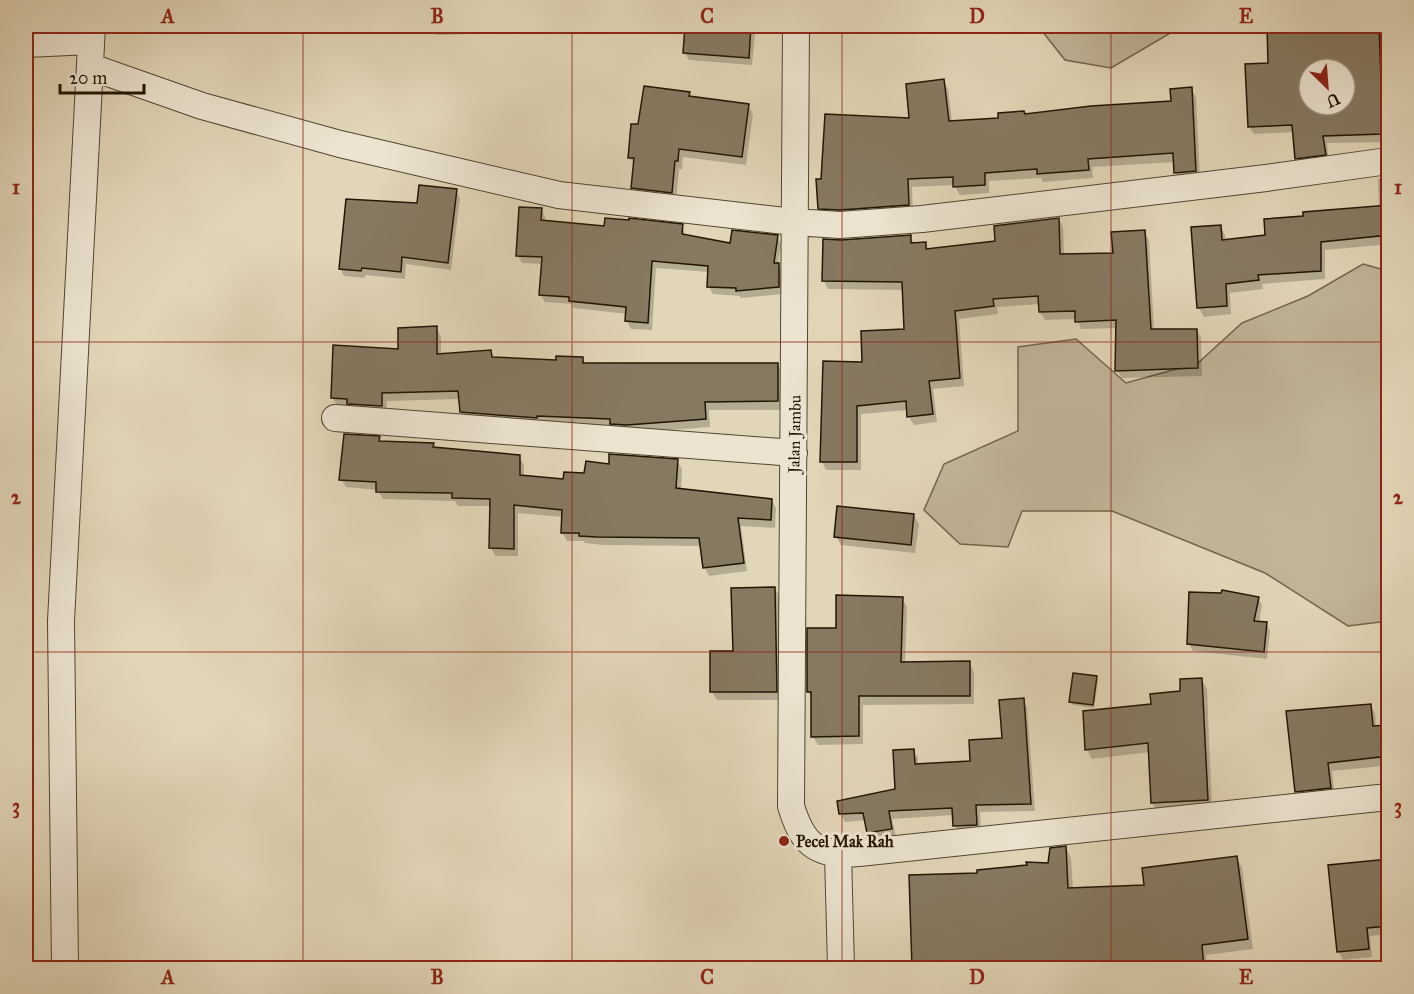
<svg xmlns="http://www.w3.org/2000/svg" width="1414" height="994" viewBox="0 0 1414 994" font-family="'IM FELL Great Primer',serif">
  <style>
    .green { fill: #c1b599; stroke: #72654e; stroke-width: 1.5 }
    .shadow { fill: #0003; fill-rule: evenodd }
    .building { fill: #867961; stroke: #221503; stroke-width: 1.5; fill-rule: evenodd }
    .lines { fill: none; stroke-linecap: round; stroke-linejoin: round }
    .minor-casing { stroke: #524530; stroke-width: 28 }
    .minor { stroke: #ece4d1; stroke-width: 26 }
    .grid { fill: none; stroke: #8f2418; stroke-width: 1.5; stroke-opacity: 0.55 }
    .poi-dot { fill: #8f2418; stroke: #ece4d1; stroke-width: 2 }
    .labels { text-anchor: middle; stroke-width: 6; stroke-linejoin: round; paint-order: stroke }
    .street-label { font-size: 16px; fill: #221503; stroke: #ece4d1 }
    .poi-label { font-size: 16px; font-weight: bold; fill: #221503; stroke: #ece4d1; text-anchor: start }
    .neatline { fill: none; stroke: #8f2418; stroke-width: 2 }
    .grid-label { font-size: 20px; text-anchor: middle; font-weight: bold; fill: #8f2418 }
  </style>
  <rect width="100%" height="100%" fill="#e2d6b8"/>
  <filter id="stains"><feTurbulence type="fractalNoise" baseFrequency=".00333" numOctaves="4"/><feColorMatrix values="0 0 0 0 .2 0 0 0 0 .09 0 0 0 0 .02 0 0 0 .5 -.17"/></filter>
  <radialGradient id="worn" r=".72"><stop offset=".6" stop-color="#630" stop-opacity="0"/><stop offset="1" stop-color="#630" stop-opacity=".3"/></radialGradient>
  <path class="green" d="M1038,26H1191L1172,32L1111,68L1065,60Z
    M1363,264L1388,271V621L1348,626L1265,573L1112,511H1022L1008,547L960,544L924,510L944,464L1018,431V347L1076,339L1126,383L1198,363L1242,323L1308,296Z"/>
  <path class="shadow" d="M432,26H507L508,33L437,35Z
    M687,26H756L752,65L689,60L684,52Z
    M1296,26H1388V133H1386V142L1327,143L1329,162L1301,166L1297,158L1294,132L1254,134L1249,127L1270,64L1269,28ZM1309,69H1345V105H1309Z
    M943,81L948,89L952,122L1173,102L1191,89L1196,97L1200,179L1181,181L1176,173L1175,162L1092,167L1093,178L1043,182L1041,178L989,181V193L960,195L954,185L912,187L913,213L825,217L820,208L823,180L911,120Z
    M689,93L691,98L748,105L753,114L746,165L683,157L682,169H679L676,201L638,196L633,188L635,166L630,158L640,126Z
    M1388,177V267H1386L1381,259L1380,245L1325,250V279L1262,284L1263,289L1230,293L1231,314L1204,317L1199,308L1193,229L1220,226L1225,235L1226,241L1267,236L1379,207L1378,179Z
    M456,191L460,198L451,270L406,264L405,279L365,275V278L344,276L340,268L418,205Z
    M541,209L545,217V222L605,228L682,226L686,236L731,244L777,237L781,244L778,264L783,272V294L741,298L740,296L713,294L709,287V272L656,268L652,330L631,329L627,321V314L574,308L572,304L545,302L540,294L543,264L522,263L518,256Z
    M1059,219L1063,227L1064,255L1114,254L1144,232L1149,240L1154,330H1197L1201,338L1202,376L1122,378L1117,370L1118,328L1081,329L1077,319L1045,320L1040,312V304L997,307L998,314L959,319L964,386L933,389L937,422L914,425L909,417L908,410L861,414V470H826L822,462L863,363L906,331L903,290L828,289L824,281L841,241L910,236L914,244L925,243L929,250L996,242Z
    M436,328L441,336V355L490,351L494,358L558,361L582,358L586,364L778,365L782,373V410H709L710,427L633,433L466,421L461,412L460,399L387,401L386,415L337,406L332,397L400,350Z
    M379,438L382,443L433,444L435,448L519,457L524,465V477L565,481L610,465L677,461L682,469L681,490L772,500L776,508L775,528L741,526L747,571L709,576L705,568L702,546L603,545L585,543L584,541H567L562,532L563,517L518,513V556H495L491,548V506H458L455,501L383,499L378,490L346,487L341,479Z
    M914,516L919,524L915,553L841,545L836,537Z
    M775,588L779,596L780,700H717L712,692Z
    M902,598L907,607L905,664L969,663L974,672V704L863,705V744L818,745L813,737L812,699L808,692Z
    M1258,598L1262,605L1259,623H1266L1270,631L1267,659L1193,651L1189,644Z
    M1096,677L1098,681L1094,708L1073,705L1071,702Z
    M1201,679L1207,689L1212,809L1158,812L1152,803L1150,752L1092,759L1087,750L1152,705L1182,692Z
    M1023,700L1027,708L1035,811L980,812L981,832L959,833L955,825L954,815L892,819L896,836L873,840L869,833L866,820L845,822L841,814L897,790L913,751L918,758V765L971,763L1004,739Z
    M1370,705L1375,714L1376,728L1388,726V786L1384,779L1383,766L1332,771L1335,796L1301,800L1296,791Z
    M1066,848L1071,858L1073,889L1145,886L1236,857L1242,868L1253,949L1206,955L1208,968H913L978,874L1049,865Z
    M1388,860V934L1370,936L1372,957L1343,960L1339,952Z"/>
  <path class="building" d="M685,26H751L749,58L683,53Z
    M1267,26H1379L1383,134L1323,136L1326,155L1295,159L1292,125L1248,127L1245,64L1268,63ZM1309,69H1345V105H1309Z
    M944,79L949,121L998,118V113L1024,111L1025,114L1091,106L1171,101L1170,89L1192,87L1196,171L1174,173L1173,153L1088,159L1089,170L1037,174V169L985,173V185L953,187V177L908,179L909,205L840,210L818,209L816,179H821L825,114L909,118L906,84Z
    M644,86L690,92L689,96L749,104L742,157L679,149L678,161H675L672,193L631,188L634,158H628L631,124H638Z
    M419,185L457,189L448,263L402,257L401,272L362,268L361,271L339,269L346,199L417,203Z
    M1389,205V235L1321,242V271L1258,275L1259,280L1226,284L1227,306L1197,308L1191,227L1221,225L1222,240L1265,235L1264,219L1303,216V212Z
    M519,207L542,208L541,220L604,226L605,218L629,220V218L683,224L682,234L730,243L732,230L778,235L774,263H779V287L736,291V288L707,287L708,266L652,261L648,323L625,321L626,307L569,301V297L539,295L542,257L516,256Z
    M1059,218L1060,254L1113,253L1111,232L1145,230L1151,329H1197L1198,368L1115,371L1116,320L1075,322V311L1039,312L1038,296L993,299L994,306L955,311L960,378L929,381L933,414L907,417L906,401L857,406V462H820L823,361L862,362L861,331L904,329L902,282L822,281L823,239L841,240L911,235V243L926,242V249L995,241L994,226Z
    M437,326V354L491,350L492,357L556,360V356L583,357V363H778V401L705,402L706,419L627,425L610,424V419L537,416V418L460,412L458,391L382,393V406L347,404V399L331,398L333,345L398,349V328Z
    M344,434L380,436L379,441L434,443L433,447L520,455V475L563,479L564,472L584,473L586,461L609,464V454L678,459L676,488L772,499L771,520L738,518L744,563L703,568L699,538L597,537L579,536V533H561L562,510L514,505V549L489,548L490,499L452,498V493L376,492V482L339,480Z
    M837,506L914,514L911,545L834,537Z
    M775,587L777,692H710V651H733L731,588Z
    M1222,590L1259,597L1254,621L1267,622L1264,652L1187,644L1189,592L1221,593Z
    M836,595L903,597L901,662L970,661V696H859V736L811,737V692H807V628H836Z
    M1073,673L1097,676L1093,705L1069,702Z
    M1202,678L1208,800L1151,803L1148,743L1085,750L1083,711L1151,704L1150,694L1180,691V679Z
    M1024,698L1031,804L976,805L977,825L953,826L952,808L889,811L892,829L867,833L863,813L839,814L837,801L895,789L893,750L914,749L915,764L970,761L969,740L1002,738L999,700Z
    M1371,704L1373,726L1389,725V756L1328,763L1331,788L1295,792L1286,711Z
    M1066,846L1068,888L1144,885L1142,868L1237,856L1248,939L1202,945L1204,969H1025V967L912,969L909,875L977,873V870L1027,865L1026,862L1048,863L1050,848Z
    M1389,859V926L1367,928L1369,949L1337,952L1328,865Z"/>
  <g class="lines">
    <g class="minor-casing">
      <path id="minor" d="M796,26L791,806C803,846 817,856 859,853L1388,797
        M26,44L91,41
        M91,67L202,106L340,144L559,195L794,222L840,225L922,219L1266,178L1388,161
        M335,418L794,453
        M838,854L841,968
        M65,968L61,621L92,26"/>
    </g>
    <use href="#minor" class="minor"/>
  </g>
  <path class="grid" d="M303,26V968M572,26V968M842,26V968M1111,26V968M26,342H1388M26,652H1388"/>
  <circle class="poi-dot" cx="784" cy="841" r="6"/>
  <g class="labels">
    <g class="street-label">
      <text transform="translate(794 434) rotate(-89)" y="6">Jalan Jambu</text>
    </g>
    <g class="poi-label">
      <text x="796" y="847">Pecel Mak Rah</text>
    </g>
  </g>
  <rect width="1414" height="994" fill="none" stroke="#e2d6b8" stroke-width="66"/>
  <g transform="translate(1327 87) rotate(155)"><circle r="28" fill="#ece4d1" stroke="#9b917f" stroke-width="1.5"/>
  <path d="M0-4.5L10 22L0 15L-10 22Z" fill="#8f2418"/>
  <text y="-9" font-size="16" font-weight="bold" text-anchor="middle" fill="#221503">U</text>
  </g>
  <path d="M60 84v9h84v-9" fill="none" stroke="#221503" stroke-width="3"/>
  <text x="69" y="84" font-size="18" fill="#221503" stroke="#ece4d1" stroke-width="4.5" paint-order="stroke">20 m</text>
  <rect x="33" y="33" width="1348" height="928" class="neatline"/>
  <g class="grid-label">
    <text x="168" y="23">A</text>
    <text x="437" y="23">B</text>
    <text x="707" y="23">C</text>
    <text x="977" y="23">D</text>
    <text x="1246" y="23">E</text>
    <text x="16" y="194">1</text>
    <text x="1398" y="194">1</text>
    <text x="16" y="504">2</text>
    <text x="1398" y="504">2</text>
    <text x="16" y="813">3</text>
    <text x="1398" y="813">3</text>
    <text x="168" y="984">A</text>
    <text x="437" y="984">B</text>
    <text x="707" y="984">C</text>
    <text x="977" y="984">D</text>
    <text x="1246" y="984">E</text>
  </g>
  <rect width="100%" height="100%" filter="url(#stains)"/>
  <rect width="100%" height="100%" fill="url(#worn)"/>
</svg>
